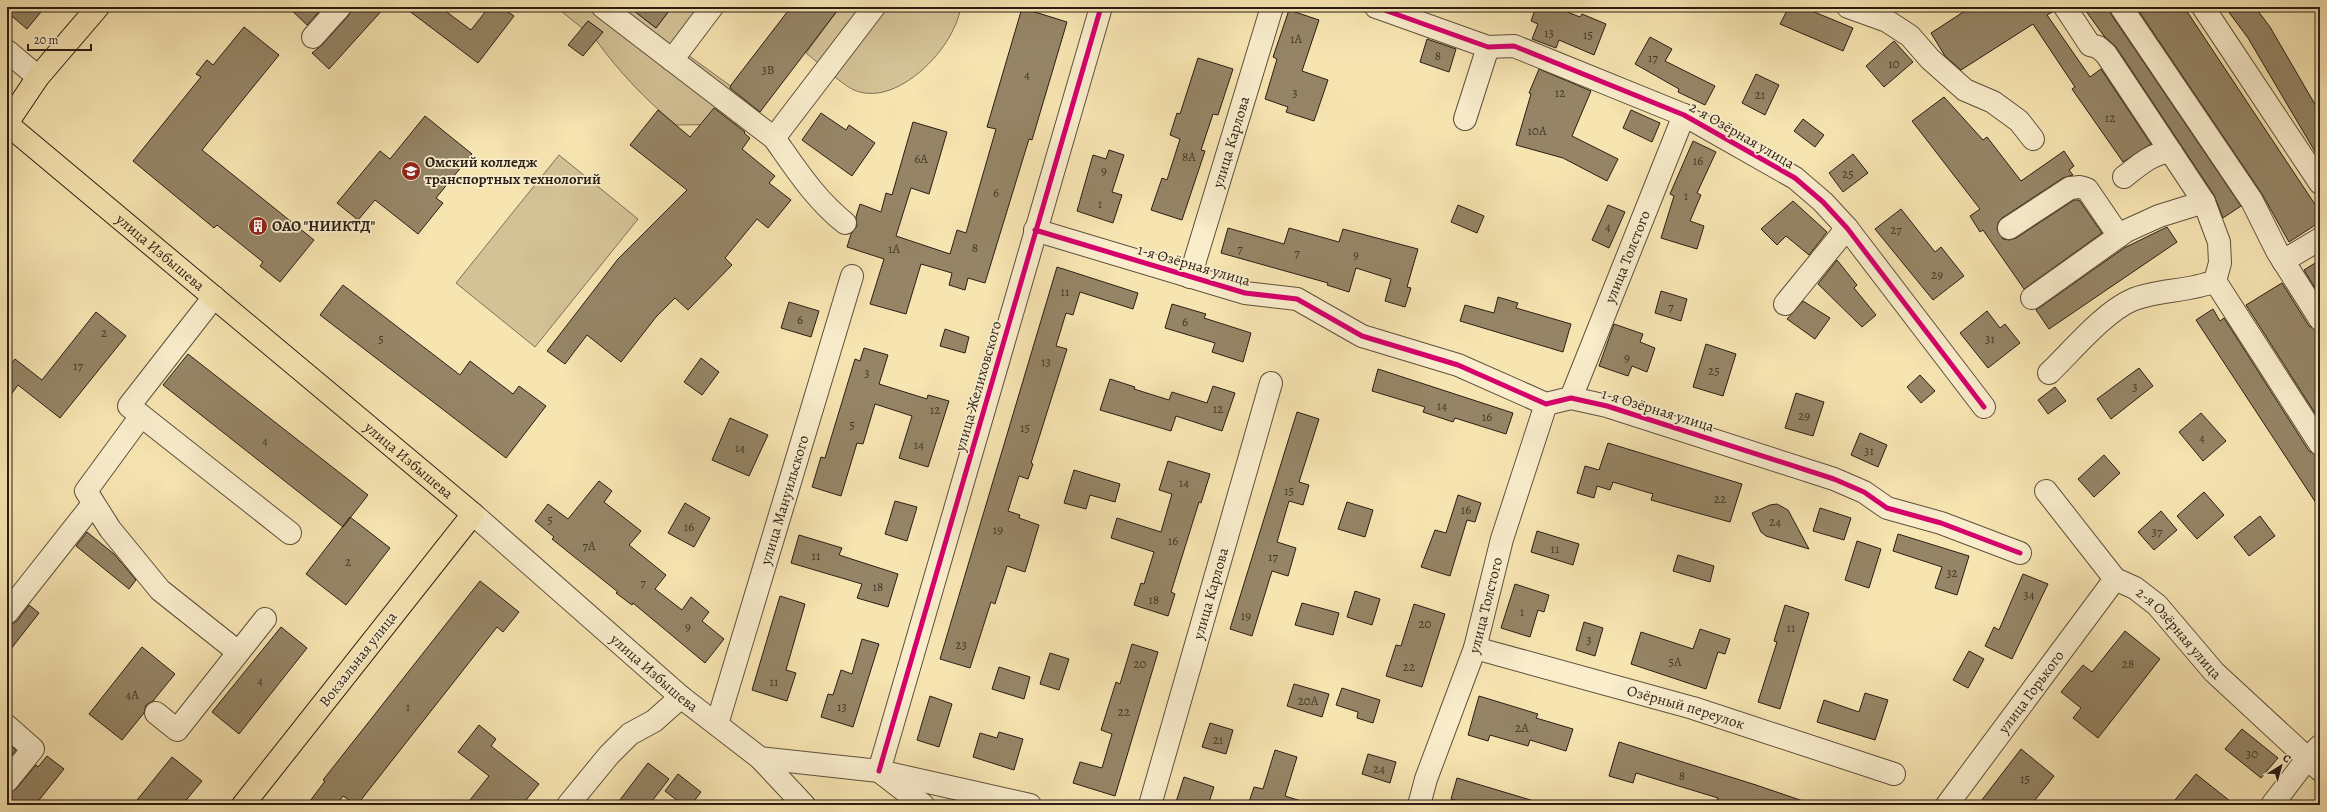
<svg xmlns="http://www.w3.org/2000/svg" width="2327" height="812" viewBox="0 0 2327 812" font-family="Alegreya,serif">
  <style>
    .green { fill: #d3c296; stroke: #7f7055 }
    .building { fill: #958566; stroke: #2b1e14 }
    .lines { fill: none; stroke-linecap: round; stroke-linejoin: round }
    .minor-casing { stroke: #5e503b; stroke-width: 24 }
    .major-casing { stroke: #2b1e14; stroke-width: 24 }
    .minor { stroke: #f9edcc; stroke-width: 22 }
    .major { stroke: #f6e4b1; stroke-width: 22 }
    .cycleway-casing { stroke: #f9edcc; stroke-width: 8 }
    .cycleway { stroke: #d6006c; stroke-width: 5 }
    .labels { text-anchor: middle; stroke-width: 3.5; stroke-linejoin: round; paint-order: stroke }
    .number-label { font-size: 13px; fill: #463828 }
    .street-label { font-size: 15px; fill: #2b1e14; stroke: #f9edcc }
    .poi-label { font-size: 15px; font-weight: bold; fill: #2b1e14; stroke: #f9edcc; text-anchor: start }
  </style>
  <rect width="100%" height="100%" fill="#f6e4b1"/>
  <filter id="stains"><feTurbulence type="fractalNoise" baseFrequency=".005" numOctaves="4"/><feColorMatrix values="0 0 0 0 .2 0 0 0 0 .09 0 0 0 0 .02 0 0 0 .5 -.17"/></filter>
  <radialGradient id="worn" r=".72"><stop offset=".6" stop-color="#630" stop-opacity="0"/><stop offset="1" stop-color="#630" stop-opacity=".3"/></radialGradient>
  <path class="green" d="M556,7H629L656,28L672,7H706L688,55L762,109L744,124L676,125C646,100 619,72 596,40L602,32L588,21L582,28Z
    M840,7H961C959,15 957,23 953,30C938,62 892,106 854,90C844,86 816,61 806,53Z
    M559,155L638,219L535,347L456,283Z"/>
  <path class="building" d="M7,7H45L27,29L7,12Z
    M288,7H323L307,25Z
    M352,7H385L329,69L312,53L322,45L349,15Z
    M404,7H440L471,30L489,7H501L514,16L478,63Z
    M629,7H672L656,28Z
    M791,7H840L760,112L730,88L731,85Z
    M1536,7H1555L1580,17L1582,14L1606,24L1594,55L1559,40L1556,48L1532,39L1538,24L1531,21Z
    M1789,7H1802L1853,28L1843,51L1780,24Z
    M1971,7H2053L2054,11L2047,15L2090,77L2101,69L2151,144L2123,162L2072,89L2075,87L2033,24L1961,70L1945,56L1931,33Z
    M2083,7H2109L2111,14L2241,206L2223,218L2214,195L2116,47L2104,36Z
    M2136,7H2184L2320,212V222L2289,242L2262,194Z
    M2225,7H2255L2270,27L2320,113V160L2248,38Z
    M1022,8L1067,22L1032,140L1029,139L985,283L968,278L965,290L949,285L952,273L921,264L906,314L870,304L884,259L847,247L851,234L857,226L856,217L860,204L881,212L886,193L892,195L913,122L947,132L929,194L911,188L896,236L950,254L957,230L966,233L996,129L987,127Z
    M1289,10L1319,20L1302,71L1328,80L1314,121L1286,112L1288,107L1265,99L1277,59L1273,57Z
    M588,21L603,32L583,56L568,45Z
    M244,27L279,55L202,150L314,240L280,282L260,266L263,262L217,225L214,228L133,161L201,77L196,74L207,60L213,65Z
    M1650,37L1672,49L1665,61L1715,86L1705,105L1678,92L1679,89L1635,64Z
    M1427,39L1456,49L1449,72L1420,62Z
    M1894,41L1913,62L1884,87L1866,66Z
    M1198,58L1233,69L1218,115L1213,114L1201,150L1205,151L1182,220L1151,210L1162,178L1167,180L1180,139L1170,135L1177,113L1180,114Z
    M1539,69L1591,91L1572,136L1618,159L1607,181L1563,158L1516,145L1531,94L1529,93Z
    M1756,74L1779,85L1765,115L1742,103Z
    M1944,97L1983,140L1987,137L2021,181L2064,151L2074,166L2069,170L2073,175L2063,178L2002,218L1998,223L1997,229L2003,239L2009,240L2016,238L2074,200H2079L2102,233L2024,289L1983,230L1980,232L1970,216L1980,209L1912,121Z
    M714,108L745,132L744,133L750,138L742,149L775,176L769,183L791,200L768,228L757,219L725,258L732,265L688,310L675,298L656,317L621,362L587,335L565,364L547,351L618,259L687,190L630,145L658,110L690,137Z
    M1631,110L1660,123L1652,142L1623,128Z
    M821,113L846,130L849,125L875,143L852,176L802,140Z
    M425,116L472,154L436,198L443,203L418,234L375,200L358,220L337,203L380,151L390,159Z
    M1803,119L1824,135L1815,147L1794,131Z
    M1693,141L1716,152L1697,193L1701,195L1690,221L1704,226L1697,249L1661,238L1674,196L1670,194Z
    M1109,150L1124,155L1112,192L1122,195L1113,223L1077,211L1093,155L1106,159Z
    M1853,154L1868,173L1843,192L1829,173Z
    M1793,201L1827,232L1809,255L1786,236L1777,245L1761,229Z
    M1458,205L1484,216L1477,233L1451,222Z
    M1608,205L1625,212L1609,248L1592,240Z
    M1901,209L1935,252L1941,247L1964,276L1933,300L1875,229Z
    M2167,227L2177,242L2049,329L2036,310L2124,248Z
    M1228,228L1284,244L1289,228L1339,242L1343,229L1418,249L1407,287L1411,288L1405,307L1385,301L1391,279L1356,268L1349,292L1327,285L1328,283L1221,253Z
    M1837,260L1857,285L1854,288L1876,315L1862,327L1818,284Z
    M2320,260V296L2304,270Z
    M1057,267L1138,293L1133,309L1080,292L1073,315L1066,313L1056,346L1067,349L1031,463L1033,464L1028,479L1019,476L1008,511L1020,515L1019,518L1039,525L1025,572L1007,566L995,604L991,602L970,668L940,659Z
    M2282,283L2309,326L2320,331V421L2246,305Z
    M343,285L460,375L470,361L513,394L519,386L546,406L506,458L320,315Z
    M1661,291L1687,299L1681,321L1655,313Z
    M1498,297L1518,303L1516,308L1571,324L1563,352L1460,321L1465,305L1494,313Z
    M1803,301L1830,318L1815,339L1787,319Z
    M789,302L819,311L811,337L781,328Z
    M1172,304L1206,314L1204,318L1251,333L1243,362L1212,352L1215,343L1165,328Z
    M2213,309L2220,321L2224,318L2309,451L2320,456V509L2196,320Z
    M1987,311L2000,328L2005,324L2020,343L1988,368L1960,333Z
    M96,312L126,336L60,418L18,385L7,400V369L15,359L42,380Z
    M1614,324L1643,334L1640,342L1655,348L1647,372L1632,366L1628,376L1599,366Z
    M945,329L969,337L965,353L940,346Z
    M1706,344L1736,354L1723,396L1693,387Z
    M864,348L888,355L879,384L927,399L928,395L949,401L928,467L899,458L912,416L875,404L863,444L857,443L841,496L812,487L821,457L825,458L855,359L860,361Z
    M188,354L368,495L343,527L163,385Z
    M701,358L719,372L702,395L684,382Z
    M2139,368L2153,386L2111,419L2097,399Z
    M1378,369L1513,413L1506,434L1455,418L1453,422L1423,412L1425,407L1372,391Z
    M1920,375L1935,391L1921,403L1907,387Z
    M1110,379L1135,387L1134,389L1169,400L1172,392L1207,403L1213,386L1235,393L1222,431L1176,416L1171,431L1100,410Z
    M2055,387L2066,401L2048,414L2038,400Z
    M1796,393L1824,402L1813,436L1785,428Z
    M1297,412L1319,419L1299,482L1309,485L1303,505L1289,501L1277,542L1296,548L1288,576L1272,571L1252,636L1230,629Z
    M2201,413L2226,441L2203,461L2179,432Z
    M730,418L768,435L749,476L712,460Z
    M1860,433L1887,445L1878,467L1851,455Z
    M1608,443L1742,484L1730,522L1651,500L1653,494L1613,482L1610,490L1597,486L1594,498L1577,493L1585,466L1599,470Z
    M2104,455L2120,473L2094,497L2078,479Z
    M1168,461L1210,474L1201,503L1199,502L1171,592L1175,594L1168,616L1134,605L1141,583L1144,584L1154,552L1111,538L1117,518L1161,532L1172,494L1159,490Z
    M1074,470L1120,484L1115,502L1090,495L1086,509L1064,503Z
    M599,481L612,491L604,502L641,531L629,545L666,575L655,589L682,610L691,597L709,612L702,621L724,639L705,663L633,603L632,605L616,593L618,592L552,539L554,537L535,521L548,504L568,519Z
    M2204,492L2224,515L2197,539L2177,516Z
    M1458,495L1481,503L1475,522L1467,520L1450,576L1421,567L1435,530L1446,533Z
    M895,501L917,507L907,541L885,534Z
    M1347,502L1373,510L1365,537L1338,529Z
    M685,503L710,518L694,547L668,533Z
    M1777,504L1788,510L1809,549L1766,536L1761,532L1752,513L1770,505Z
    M1820,508L1851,518L1844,540L1813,531Z
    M2161,511L2177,530L2154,550L2138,532Z
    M2260,516L2275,536L2249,556L2234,537Z
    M350,517L390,548L346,605L306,574Z
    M1537,531L1579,544L1573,565L1531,552Z
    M87,532L114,554L136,580L129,589L76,546Z
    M1898,534L1969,556L1957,595L1935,588L1942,567L1893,551Z
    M799,535L842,548L839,555L898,574L888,607L857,598L862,584L791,563Z
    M1857,541L1881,549L1869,588L1845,580Z
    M1678,555L1714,566L1710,582L1673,571Z
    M2023,574L2048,584L2012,659L1985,646L1994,627L1999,630Z
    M480,581L519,612L503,632L497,627L357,805L343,796L336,805H307L325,781L323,780Z
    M1515,584L1549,595L1544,612L1538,610L1530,637L1501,628Z
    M1355,591L1380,599L1372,625L1347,617Z
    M780,596L805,604L786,670L796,673L787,701L752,690Z
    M1302,603L1339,613L1333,635L1295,625Z
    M1414,604L1445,614L1422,687L1386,676L1396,645L1401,646Z
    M29,605L39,613L7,654V626L17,621Z
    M1785,605L1809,613L1780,709L1758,702L1777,642L1774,641Z
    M1584,622L1603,628L1595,656L1576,650Z
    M281,627L307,648L239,734L212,712Z
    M1700,629L1730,639L1725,654L1718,652L1706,689L1631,664L1641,632L1693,649Z
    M2125,631L2160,659L2098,738L2073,718L2081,708L2061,692L2083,665L2092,672Z
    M862,639L879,644L853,727L821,717L828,694L833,695L841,670L852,674Z
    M1132,644L1158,652L1115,796L1073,783L1080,762L1102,768L1112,734L1101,730L1116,682L1120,684Z
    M142,647L175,674L153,701L146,705L144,713L122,740L89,714Z
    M1969,651L1984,659L1968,688L1953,680Z
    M1050,653L1069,659L1059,690L1040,684Z
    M999,667L1030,677L1024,699L992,689Z
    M1294,684L1329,694L1322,717L1287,706Z
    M1342,688L1380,700L1373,723L1357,718L1358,712L1336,705Z
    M1865,693L1888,700L1875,740L1817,722L1824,700L1859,712Z
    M930,696L952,704L939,747L917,740Z
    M1479,696L1538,714L1536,718L1573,729L1566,751L1530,740L1528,746L1490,735L1488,741L1468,735Z
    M1210,723L1233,730L1226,754L1202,747Z
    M479,725L496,739L491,746L539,784L522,805H466L489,776L458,752Z
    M2242,729L2278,758L2261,778L2225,749Z
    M999,732L1023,739L1014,770L973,757L980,733L997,738Z
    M1619,742L1756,785L1803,801V805H1716L1718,798L1636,773L1633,783L1609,776Z
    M7,743L16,750L7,761Z
    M2021,749L2054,776L2031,805H1978Z
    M1275,750L1297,757L1285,796L1301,801L1300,805H1248L1254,787L1263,789Z
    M1368,754L1396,762L1390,783L1362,774Z
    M47,756L64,769L35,805H7V793L16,789L36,765L38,767Z
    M172,757L202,781L182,805H133Z
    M648,763L669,779L649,805H616Z
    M678,774L701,792L691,805H683L665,791Z
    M2196,774L2235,805H2171Z
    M1184,777L1214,787L1208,805H1175Z
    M1457,778L1534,801V805H1472L1451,799Z"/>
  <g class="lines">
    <g class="minor-casing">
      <g id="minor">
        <path d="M603,7L774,138L874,7"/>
        <path d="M1376,7L1488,47L1514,46L1684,115L1795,178L1823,202L1847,228L1984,407"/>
        <path d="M1848,7L1887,21L1910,36L1930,59L1965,90L1993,102L2019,121L2033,139"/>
        <path d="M2121,7L2252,201L2277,251L2320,319"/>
        <path d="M2203,7L2320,183"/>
        <path d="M313,37L340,7"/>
        <path d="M7,51L38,77"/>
        <path d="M672,60L712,7"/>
        <path d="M1465,119L1488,47"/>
        <path d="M774,138C796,169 815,199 845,223"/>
        <path d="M2124,177C2138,166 2153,152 2171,152"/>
        <path d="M2009,228L2070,188L2080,187L2087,189L2119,236"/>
        <path d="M1035,230L1245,293L1297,299L1362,336L1458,365L1546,404L1571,398L1607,406L1834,479L1864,492L1887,508L1941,523L2020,553"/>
        <path d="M2283,261L2320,239"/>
        <path id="s1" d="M1190,277L1272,7"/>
        <path d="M2215,281L2320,444"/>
        <path d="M214,297L129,406L290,533"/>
        <path d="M2032,298L2126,231L2159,216L2204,202"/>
        <path d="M1785,304L1847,228"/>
        <path d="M2049,373C2071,352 2104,312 2132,300C2158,289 2189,292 2215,281L2220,263L2219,242L2204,202L2106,54L2098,47L2090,45L2065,7"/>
        <path id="s2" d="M1571,398L1684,115"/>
        <path d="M141,416L86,491L110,529L160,590L238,652"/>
        <path id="s3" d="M2046,491L2115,579L2135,588L2157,605L2214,672L2320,770"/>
        <path id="s4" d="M473,514L681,697L760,758L804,805"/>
        <path d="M7,613L93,504"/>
        <path id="s5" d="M1475,648L1693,708L1894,774"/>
        <path d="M156,713L177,730L265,619"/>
        <path id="s6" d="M717,724L852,276"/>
        <path d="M7,726L33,749L7,781"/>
        <path d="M760,758L879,771L1030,805"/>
        <path d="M568,805L609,755L630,734L654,721L681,697"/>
        <path d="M923,805L879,771L1101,7"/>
        <path id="s7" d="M1150,805L1271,383"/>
        <path id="s8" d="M1419,805L1426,779L1475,648L1502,539L1546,404"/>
        <path id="s9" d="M1947,805L2115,579"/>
        <path d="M2272,805L2307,759L2320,746"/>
      </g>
    </g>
    <g class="major-casing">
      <g id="major">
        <path d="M7,123L38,77L98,7"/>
        <path id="s10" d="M7,124L473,514L243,805"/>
      </g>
    </g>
    <use href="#minor" class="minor"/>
    <use href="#major" class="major"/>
    <g class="cycleway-casing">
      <path id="cycleway" d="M1376,7L1488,47L1514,46L1684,115L1795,178L1823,202L1847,228L1984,407
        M1035,230L1245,293L1297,299L1362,336L1458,365L1546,404L1571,398L1607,406L1834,479L1864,492L1887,508L1941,523L2020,553
        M879,771L1101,7"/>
    </g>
    <use href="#cycleway" class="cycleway"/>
  </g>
  <defs>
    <g id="university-disc" transform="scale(1)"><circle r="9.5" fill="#8f2418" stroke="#f9edcc"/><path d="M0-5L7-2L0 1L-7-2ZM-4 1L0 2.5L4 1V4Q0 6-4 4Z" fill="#fff"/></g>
    <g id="building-disc" transform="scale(1)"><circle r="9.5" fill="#8f2418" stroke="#f9edcc"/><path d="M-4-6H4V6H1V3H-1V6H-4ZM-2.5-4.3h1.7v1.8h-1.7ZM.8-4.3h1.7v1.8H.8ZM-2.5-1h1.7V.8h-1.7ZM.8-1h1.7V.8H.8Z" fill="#fff"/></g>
  </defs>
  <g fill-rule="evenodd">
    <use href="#university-disc" x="411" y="171"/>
    <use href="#building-disc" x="258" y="226"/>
  </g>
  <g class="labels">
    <g class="number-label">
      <text x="1549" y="37">13</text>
      <text x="1588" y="39">15</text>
      <text x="1296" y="43">1А</text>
      <text x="1438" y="60">8</text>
      <text x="1653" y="62">17</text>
      <text x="1894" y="68">10</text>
      <text x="768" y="74">3В</text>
      <text x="1027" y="79">4</text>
      <text x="1295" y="97">3</text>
      <text x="1560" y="97">12</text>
      <text x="1760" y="99">21</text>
      <text x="2110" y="122">12</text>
      <text x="1537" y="135">10А</text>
      <text x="1189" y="161">8А</text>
      <text x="921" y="163">6А</text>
      <text x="1698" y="165">16</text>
      <text x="1104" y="175">9</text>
      <text x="1848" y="178">25</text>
      <text x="996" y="197">6</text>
      <text x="1686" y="200">1</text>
      <text x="1100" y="208">1</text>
      <text x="1608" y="231">4</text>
      <text x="1896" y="234">27</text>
      <text x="975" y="252">8</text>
      <text x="894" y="253">1А</text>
      <text x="1240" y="253">7</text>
      <text x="1297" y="257">7</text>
      <text x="1356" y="259">9</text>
      <text x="1937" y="279">29</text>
      <text x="1065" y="296">11</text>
      <text x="1671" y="311">7</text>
      <text x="800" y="324">6</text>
      <text x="1185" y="326">6</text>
      <text x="104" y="337">2</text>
      <text x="381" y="343">5</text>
      <text x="1990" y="343">31</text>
      <text x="1627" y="362">9</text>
      <text x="1046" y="366">13</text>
      <text x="78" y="370">17</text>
      <text x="1714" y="375">25</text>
      <text x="867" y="377">3</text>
      <text x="2135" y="391">3</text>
      <text x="1442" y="410">14</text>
      <text x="1218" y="413">12</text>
      <text x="935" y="414">12</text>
      <text x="1804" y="420">29</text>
      <text x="1487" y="421">16</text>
      <text x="852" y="429">5</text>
      <text x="1025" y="432">15</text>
      <text x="2202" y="442">4</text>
      <text x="265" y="445">4</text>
      <text x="919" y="449">14</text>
      <text x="740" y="452">14</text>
      <text x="1869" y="455">31</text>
      <text x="1184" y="487">14</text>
      <text x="1289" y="495">15</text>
      <text x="1720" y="503">22</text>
      <text x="1466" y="514">16</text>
      <text x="550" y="524">5</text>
      <text x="1775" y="526">24</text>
      <text x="689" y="531">16</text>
      <text x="998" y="534">19</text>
      <text x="2157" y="536">37</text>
      <text x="1173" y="545">16</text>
      <text x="589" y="550">7А</text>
      <text x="1555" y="553">11</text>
      <text x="816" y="560">11</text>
      <text x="1273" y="561">17</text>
      <text x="348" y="566">2</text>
      <text x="1952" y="577">32</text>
      <text x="643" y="587">7</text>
      <text x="878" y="591">18</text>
      <text x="2029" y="599">34</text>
      <text x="1154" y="604">18</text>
      <text x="1522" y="616">1</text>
      <text x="1246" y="620">19</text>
      <text x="1425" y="628">20</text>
      <text x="688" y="631">9</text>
      <text x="1791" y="632">11</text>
      <text x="1589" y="644">3</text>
      <text x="961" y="649">23</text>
      <text x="1675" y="666">5А</text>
      <text x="1140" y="668">20</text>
      <text x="2128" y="668">28</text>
      <text x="1409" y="671">22</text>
      <text x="260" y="685">4</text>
      <text x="774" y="686">11</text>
      <text x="132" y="699">4А</text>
      <text x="1308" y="705">20А</text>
      <text x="408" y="711">1</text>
      <text x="842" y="711">13</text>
      <text x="1124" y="716">22</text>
      <text x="1522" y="732">2А</text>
      <text x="1218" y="744">21</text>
      <text x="2252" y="758">30</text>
      <text x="1379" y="773">24</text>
      <text x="1682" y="780">8</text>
      <text x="2025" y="783">15</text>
    </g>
    <g class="street-label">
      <text transform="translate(1742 135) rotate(30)" y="5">2-я Озёрная улица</text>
      <text dy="5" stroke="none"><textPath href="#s1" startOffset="141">улица Карлова</textPath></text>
      <text dy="5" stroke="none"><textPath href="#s10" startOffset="200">улица Избышева</textPath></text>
      <text dy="5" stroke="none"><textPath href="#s2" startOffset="152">улица Толстого</textPath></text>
      <text transform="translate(1194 265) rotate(16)" y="5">1-я Озёрная улица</text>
      <text transform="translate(978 386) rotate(-74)" y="5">улица Желиховского</text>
      <text transform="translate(1658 410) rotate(17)" y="5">1-я Озёрная улица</text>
      <text dy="5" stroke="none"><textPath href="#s10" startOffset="524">улица Избышева</textPath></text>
      <text dy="5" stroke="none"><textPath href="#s6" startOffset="234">улица Мануильского</textPath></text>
      <text dy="5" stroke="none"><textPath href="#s7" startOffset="220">улица Карлова</textPath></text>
      <text dy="5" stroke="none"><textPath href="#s8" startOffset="211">улица Толстого</textPath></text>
      <text dy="5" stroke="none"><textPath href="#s3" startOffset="197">2-я Озёрная улица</textPath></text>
      <text transform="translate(358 659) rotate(-52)" y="5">Вокзальная улица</text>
      <text dy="5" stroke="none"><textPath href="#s4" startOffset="241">улица Избышева</textPath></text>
      <text dy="5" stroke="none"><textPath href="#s9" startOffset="141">улица Горького</textPath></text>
      <text dy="5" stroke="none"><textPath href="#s5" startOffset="219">Озёрный переулок</textPath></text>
    </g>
    <g class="poi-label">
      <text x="425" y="167">Омский колледж<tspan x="425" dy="17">транспортных технологий</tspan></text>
      <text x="272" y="231">ОАО "НИИКТД"</text>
    </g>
  </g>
  <rect width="2327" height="812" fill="none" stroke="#f6e4b1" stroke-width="24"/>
  <rect x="8" y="8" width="2311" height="796" fill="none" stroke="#2b1e14" stroke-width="2"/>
  <rect x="12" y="12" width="2303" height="788" fill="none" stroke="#2b1e14"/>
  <g transform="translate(2281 766) rotate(37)" stroke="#f9edcc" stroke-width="3" paint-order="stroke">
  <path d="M0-3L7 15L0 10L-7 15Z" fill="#2b1e14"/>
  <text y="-6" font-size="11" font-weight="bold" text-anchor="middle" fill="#2b1e14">С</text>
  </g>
  <path d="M28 44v6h63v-6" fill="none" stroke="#2b1e14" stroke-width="2"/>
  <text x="34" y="44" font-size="12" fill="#2b1e14" stroke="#f9edcc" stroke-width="3" paint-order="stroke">20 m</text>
  <rect width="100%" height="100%" filter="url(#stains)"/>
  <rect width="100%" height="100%" fill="url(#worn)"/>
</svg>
